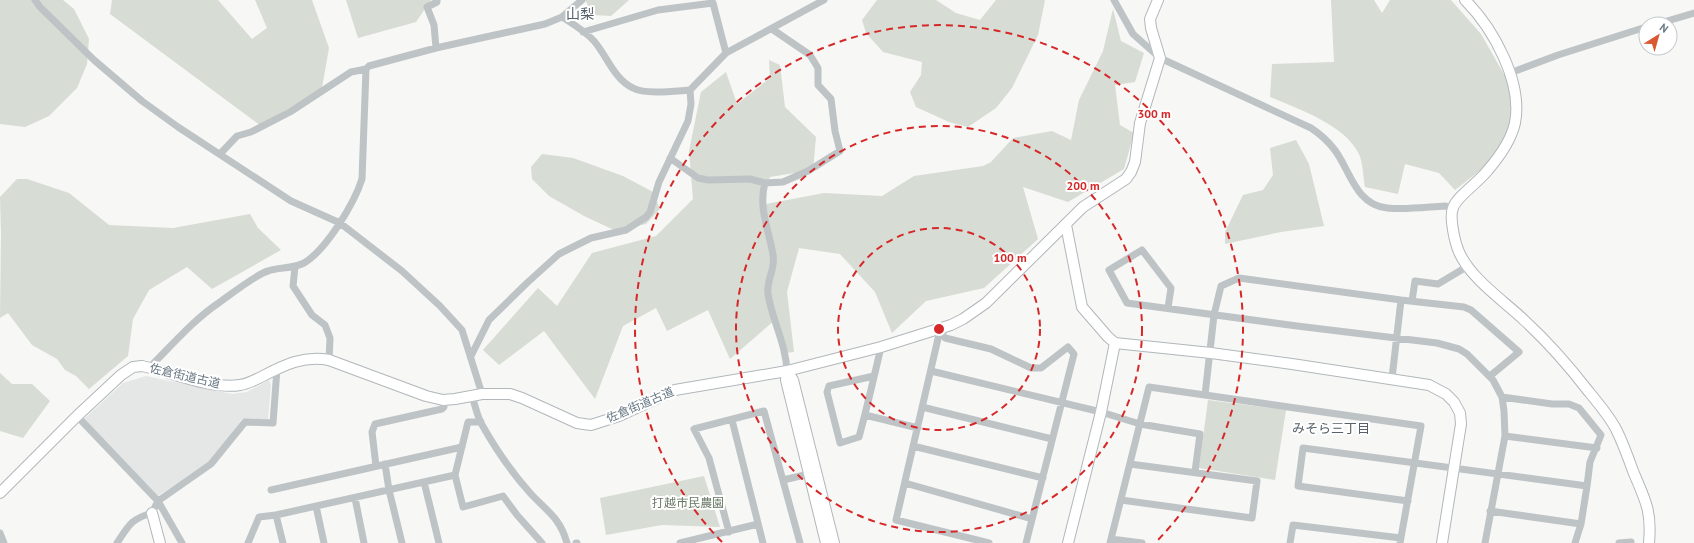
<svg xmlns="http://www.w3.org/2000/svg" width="1694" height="543" viewBox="0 0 1694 543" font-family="'PT Sans','Noto Sans JP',sans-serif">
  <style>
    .built { fill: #e5e6e6 }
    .green { fill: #d7dcd4 }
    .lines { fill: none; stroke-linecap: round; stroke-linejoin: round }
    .secondary-casing { stroke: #b1b7bb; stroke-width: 12 }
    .street { stroke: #bec3c6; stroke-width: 7 }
    .secondary { stroke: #fff; stroke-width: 10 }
    .ring { fill: none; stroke: #d62828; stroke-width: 2; stroke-dasharray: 7 5 }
    .labels { text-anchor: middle; stroke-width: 4; stroke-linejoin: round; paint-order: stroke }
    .street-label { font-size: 12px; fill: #687884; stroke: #fff }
    .park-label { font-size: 12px; fill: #667763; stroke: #fff }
    .neighbourhood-label { font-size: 13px; fill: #56616a; stroke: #fff }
    .quarter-label { font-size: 14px; fill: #56616a; stroke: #fff }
    .centre { fill: #d62828; stroke: #fff; stroke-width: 2 }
    .ring-label { font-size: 12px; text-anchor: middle; font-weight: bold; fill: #d62828; stroke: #fff; stroke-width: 4; stroke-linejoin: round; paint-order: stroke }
  </style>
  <rect width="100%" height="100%" fill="#f7f7f5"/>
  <path class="built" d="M146,376L232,394L247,392L269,380L271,385L268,420L242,419L211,461L158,496L84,419L123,383Z"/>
  <path class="green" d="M0,0H63L74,9L89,39L87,64L77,88L49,116L25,127L0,124Z
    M112,0H218L252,39L267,28L255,0H312L329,48L322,88L261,126L110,14Z
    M346,0H431L416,22L358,38Z
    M585,0H629L611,16L593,15Z
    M877,0H936L956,13L980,20L996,0H1045L1038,35L1012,88L996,108L968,127L949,122L916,107L910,92L921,75L922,62L883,52L866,33L862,20Z
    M1331,0H1374L1382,13L1390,0H1451L1481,34L1505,76L1511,87L1513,108L1510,130L1491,162L1455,190L1439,173L1405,164L1398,194L1365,187C1363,177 1363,163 1359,154C1345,125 1299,109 1270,97L1272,64L1334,62Z
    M1113,9L1121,41L1144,53L1135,82L1115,85L1120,125L1134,133L1124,169L1068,202L1023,187L1038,239L984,288L926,301L892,333L875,292L840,254L799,248L787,292L794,352L786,353L776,319L730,359L708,310L667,331L656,308L623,326L595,399L544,331L499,365L483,350L538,288L557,306L592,253L656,236L693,199L689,151L701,92L726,72L737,104L770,78L769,60L780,65L785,107L816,137L813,170L770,177L760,205L824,193L882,196L914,176L983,166L991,162L1013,138L1052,131L1071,140L1079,100L1103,51Z
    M1296,140L1309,164L1324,226L1281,232L1225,244V232L1243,195L1263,190L1273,175L1270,148Z
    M542,154L573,158L623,176L653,192L660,209L646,224L614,230L584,216L549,196L532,179L531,167Z
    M17,179H27L69,193L109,225L173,228L250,214L258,228L281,250L212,289L187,267L149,290L133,319L128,356L89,389L76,376L65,370L57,359L32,345L8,313L0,318L1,235L0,197Z
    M0,373L12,384H32L50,401L23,438L0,431Z
    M1208,400L1286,410L1275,480L1199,468Z
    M704,476L720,527L662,525L606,535L600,498Z"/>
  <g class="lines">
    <g class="secondary-casing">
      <path id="secondary" d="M1465,0C1493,28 1523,82 1515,123C1511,141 1500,156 1488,170C1479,182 1456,197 1453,208C1449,217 1455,243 1459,252C1470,278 1504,301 1524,320C1548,342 1569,366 1589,392C1599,404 1609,416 1616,429C1623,443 1628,457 1633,471C1645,500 1652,510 1649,543
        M1066,225L1082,307L1108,337L1115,343L1211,353L1292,364L1429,385L1446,394L1454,402L1460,413L1461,424L1442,543
        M787,371L793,380L834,543
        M787,371L786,380L826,543
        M0,493L77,416L121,375L133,367L142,366C170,372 213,390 240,385C248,384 255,380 263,376C284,365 304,355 329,360L426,396L443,400L455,399L482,394H510L522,398L577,423L591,425L619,416L675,390L787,371L881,347L951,325L963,319L986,303L1083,207L1126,179L1131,172L1135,162L1140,123L1160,58L1151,28L1150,19L1158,0
        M152,513L160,543
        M1068,543L1101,412L1115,343"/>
    </g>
    <path class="street" d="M35,0L40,7L94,60L142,101L178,127L291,201L340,223L402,271L440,306L462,330L482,394
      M1114,0L1133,34L1160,58L1311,128C1320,134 1327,140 1334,149C1350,169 1355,205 1387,208C1405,210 1427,207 1445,206L1453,208
      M562,17C573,24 585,31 594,41C607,56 614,79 633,88C646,95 675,91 690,90L726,53L824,0
      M1657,24L1694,13
      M583,32L658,10L713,3L726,53
      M436,48L434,25L427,7L437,2V0
      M1510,73L1558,55L1646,27
      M220,154L237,136L251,132L290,112L351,72L366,69L369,66L436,48L545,24L562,17L582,0
      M670,158L698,178L708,180L750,179L765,183L783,182L808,171L840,151L835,131L831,99L818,85V68L810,55L772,29
      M765,183C758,208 769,230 773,255C776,268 766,281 768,294C772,320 786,344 787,371
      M295,267L293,286L312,315L325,325L330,338L329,360
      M1412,301L1415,281L1438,284L1468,266
      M1168,308L1171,288L1142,250L1109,270L1127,303L1297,326L1437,343L1459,349L1467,354L1493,380L1502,397L1504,411L1505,436L1485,543
      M940,330L945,338L991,349L1031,368H1041L1068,347L1074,354L1026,543
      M940,330L896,520L989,543
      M471,356L489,320L528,282L559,254L591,238L626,230L646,217L650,212L659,182L688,121L691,104L690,90
      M149,368C172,345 193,320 220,302C231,294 257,274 268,271C280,267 292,269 304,263C326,250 354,204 362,179L366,69
      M931,371L1101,412L1140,424L1200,434L1195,472
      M874,376L829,386L827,392L840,443L859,437C867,408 874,377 881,347
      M1392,378L1401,300
      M1205,395L1214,315L1221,286L1239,278L1401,300L1464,307L1471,310L1519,352L1490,376
      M472,396C475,405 477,415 481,423C495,448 512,473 531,494C548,512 560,518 567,543
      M922,407L1052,439
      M865,415L918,428
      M77,416L158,501L182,543
      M732,420L763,543
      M481,422H468L455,475L463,507L503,496L517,515L542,543
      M1505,436L1597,448
      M913,446L1043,478
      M385,464L389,490L402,543
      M376,466L372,432L375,424L442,409L444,407L443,400
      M783,480L809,474
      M424,482L439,543
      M905,483L1032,519
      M271,490L462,447
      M355,498L364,543
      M1121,500L1252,518L1257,481L1130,464
      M1408,501L1298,486L1303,448L1587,486L1590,462L1601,435L1579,408L1569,404H1552L1502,397
      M316,506L324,543
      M1490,511L1581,524
      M276,515L283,543
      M729,532L709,458L694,429L764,411L800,543
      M0,533L4,543
      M1111,539L1142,543
      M117,543C129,525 131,519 152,513L158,501L211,464L245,422L273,423L277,369
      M248,543L259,517L276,515L455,475
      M576,543H577
      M680,543L758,524
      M1110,543L1149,387L1421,426L1400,543
      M1290,543L1293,525L1401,538
      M1575,543L1581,524L1587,486
      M1619,543L1631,542"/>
    <use href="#secondary" class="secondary"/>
  </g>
  <g class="ring">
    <circle cx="939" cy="329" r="101"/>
    <circle cx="939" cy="329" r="203"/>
    <path d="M722 542A304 304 0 1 1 1156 542"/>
  </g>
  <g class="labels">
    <g class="street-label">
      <text transform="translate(185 376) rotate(13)" y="4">佐倉街道古道</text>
      <text transform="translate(640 405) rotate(-23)" y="4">佐倉街道古道</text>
    </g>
    <g class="park-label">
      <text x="688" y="507">打越市民農園</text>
    </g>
    <g class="neighbourhood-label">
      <text x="1331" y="433">みそら三丁目</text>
    </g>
    <g class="quarter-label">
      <text x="580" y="19">山梨</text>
    </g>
  </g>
  <circle cx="939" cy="329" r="6" class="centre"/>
  <g class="ring-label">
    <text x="1154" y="118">300 m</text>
    <text x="1083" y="190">200 m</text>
    <text x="1010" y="262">100 m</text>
  </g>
  <g transform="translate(1658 36) rotate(37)"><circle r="19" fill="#ffffff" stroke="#c3c9ce"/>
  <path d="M0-3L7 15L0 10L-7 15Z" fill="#db5732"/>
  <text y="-6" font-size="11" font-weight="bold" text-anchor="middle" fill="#687884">N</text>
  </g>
</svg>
